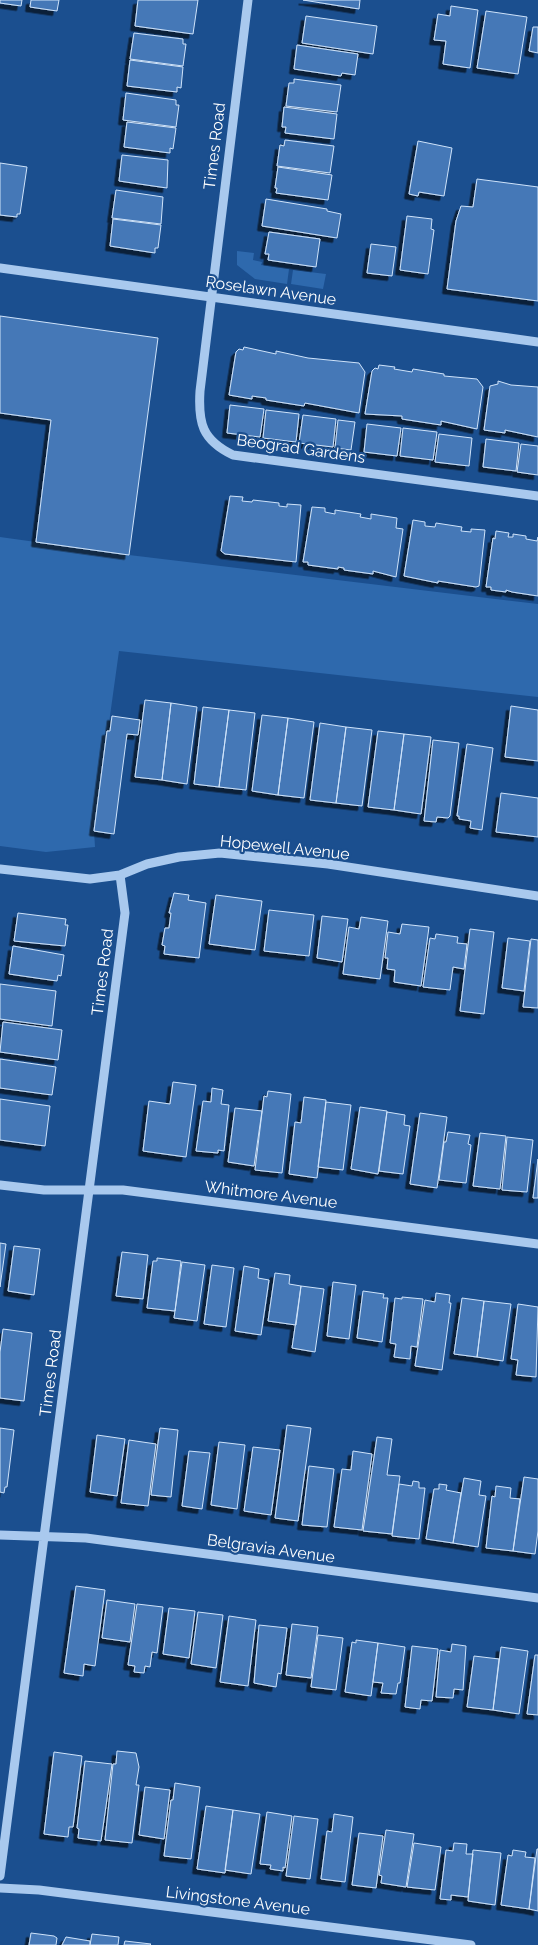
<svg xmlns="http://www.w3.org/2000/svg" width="538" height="1945" viewBox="0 0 538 1945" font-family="Raleway,sans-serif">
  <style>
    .green { fill: #2e69ad }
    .building { fill: #4478b7; stroke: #cfe3fa; filter: url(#shadow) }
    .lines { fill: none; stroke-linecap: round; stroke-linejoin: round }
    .minor { stroke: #a9c9ee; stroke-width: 9 }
    .labels { text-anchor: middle; stroke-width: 4.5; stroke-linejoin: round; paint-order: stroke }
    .street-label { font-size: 16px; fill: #fff; stroke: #1b4f8f }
  </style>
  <defs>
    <filter id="shadow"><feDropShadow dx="-4.5" dy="4.5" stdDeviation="0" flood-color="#0009"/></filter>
  </defs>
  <rect width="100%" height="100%" fill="#1b4f8f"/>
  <path class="green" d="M237,251L254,253L253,260L262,262L261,265L289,269L287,284L255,279L237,265Z
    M293,270L326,274L323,289L291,284Z
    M0,537L129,555L538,604V697L119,651L94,831L95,847L46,852L0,846Z"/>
  <path class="building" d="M0,0H22L21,6L0,3Z
    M31,0H59L57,11L30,7Z
    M138,0H198L193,34L135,26Z
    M303,0H360L359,9Z
    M451,6L478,10L470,68L443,64L446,41L434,40L438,14L450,16Z
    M486,11L527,17L518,74L477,68Z
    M306,16L377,26L373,54L302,43Z
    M533,27H538V53L529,51Z
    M134,33L183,39V44H186L183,66L130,59Z
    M297,45L358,54L355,75L342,73L341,76L294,69Z
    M130,60L183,67L181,88L177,87V92L127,86Z
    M294,79L341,85L337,112L286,106L289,83H294Z
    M126,93L176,100V105H179L176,127L123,120Z
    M284,107L337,114L334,139L285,133L286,127H282Z
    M127,122L176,128L173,149L170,148V153L124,147Z
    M285,140L334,146L330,173L277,166L280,145L284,146Z
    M418,141L452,148L444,196L419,192L418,196L409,194Z
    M122,155L168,160L167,188L119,181Z
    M0,163L27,167L20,214H17V217L0,215Z
    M278,167L332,175L328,200L276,193L277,188H275Z
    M477,179L538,187V301L447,289L456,221L461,206L473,207Z
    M116,190L163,197L161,224L112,218Z
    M266,199L327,209V211L341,214L337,238L262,226Z
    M407,216L432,219L431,229L434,230L428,274L400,270Z
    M113,219L161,225L158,248H155V253L110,246Z
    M269,232L320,239L316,267L268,260L269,254H265Z
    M371,244L396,247L392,276L367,273Z
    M0,316L158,338L129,555L36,542L51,420L0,413Z
    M244,347L276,354V351L308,358L359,363L365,372L359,413L305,403L304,406L266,400V398L252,396V399L229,395L236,352L239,349L243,350Z
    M379,365L395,367L394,369L412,372L413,369L444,374V376L477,379L483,387L477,429L441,421V425L402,419V416L365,414L372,371L375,368L378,369Z
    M498,381L511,385L538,387V437L505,430V433L484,430L490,386L498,384Z
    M230,405L264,409L260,437L227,433Z
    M266,410L299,414L296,442L263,438Z
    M303,415L336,419L333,447L299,443Z
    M338,420L355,422L351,450L335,448Z
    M367,424L401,428L397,456L364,452Z
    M403,428L437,432L433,460L400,456Z
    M439,434L472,438L469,466L435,462Z
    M486,439L519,443L516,471L483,467Z
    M521,444L538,446V475L517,472Z
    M230,496L243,497L242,501L252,502L253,500L279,503V506L287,507V504L301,505L296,562L225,554L221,551Z
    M312,507L325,508V512L335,514V510L361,514L360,517L371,519V514L397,518L396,528L403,529L396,577L373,571V574L344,570V568L338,567V569L308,565V562H303Z
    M413,520L425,522V526L435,527L436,523L462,527L461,531L471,532V529L485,530L479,586L476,587L438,581V583L404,576Z
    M496,531L509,533L508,537H513V534L526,536V539L537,541L538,537V596L512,592L506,590V592L491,590V587H486L493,538L495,539Z
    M145,700L171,703L162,780L135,777Z
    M171,703L197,707L187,784L162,780Z
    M511,706L538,710V761L505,757Z
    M203,707L229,710L219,787L194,784Z
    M229,710L255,713L246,790L219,787Z
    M262,715L288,718L278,795L252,791Z
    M112,716L140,720L138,735L127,734L114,834L94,831L107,731H110Z
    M288,718L314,722L304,798L278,795Z
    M320,723L346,727L336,803L310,800Z
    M346,727L372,730L362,806L336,803Z
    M378,731L404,734L394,810L368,807Z
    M404,734L431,737L421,814L394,810Z
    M433,740L459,743L450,816L448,818L437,817L436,822L424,821Z
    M467,744L493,748L482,830L470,828L471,821L459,819V816H457Z
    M501,793L538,798V837L496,832Z
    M174,893L189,895L188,900L206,903L199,958L164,954L165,946L162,945L165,928H169L171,913H169Z
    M216,895L262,901L255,950L209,944Z
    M269,910L314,915L309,956L264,951Z
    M18,913L66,919L65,925H68L65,946L14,941Z
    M322,916L348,919L342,962L317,958Z
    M361,917L388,921L380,979L343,974L349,927L359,929Z
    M402,924L429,927L421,986L394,982L395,970L387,969L388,958H385L388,932L400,934Z
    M470,929L494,932L484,1014L460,1011Z
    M436,934L458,937L457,943L467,944L464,969L453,967L450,990L423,987L430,938L435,939Z
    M508,938L530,941L524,991L502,988Z
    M531,939L538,940V1008L523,1007Z
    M13,946L64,955L61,976L58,975L57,981L9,974Z
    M0,984L56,991L52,1026L0,1019Z
    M3,1022L62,1030L58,1060L0,1052Z
    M0,1059L56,1067L52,1095L0,1088Z
    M173,1082L196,1085L186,1157L143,1151L149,1101L170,1104Z
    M212,1088L223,1090L221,1104L229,1105L224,1151L218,1150V1153L196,1151L203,1101L211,1102Z
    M268,1091L291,1094L282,1173L255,1170L264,1096L267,1097Z
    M304,1097L326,1100L317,1178L289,1174L295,1122L301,1123Z
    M0,1099L50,1106L45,1146L0,1140Z
    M326,1102L351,1105L343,1170L318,1167Z
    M360,1107L387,1111L378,1174L351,1169Z
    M235,1108L262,1111L254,1166L228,1162Z
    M387,1112L405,1115L404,1125L410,1126L403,1174L379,1171Z
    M420,1113L447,1117L437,1188L410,1184Z
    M448,1132L470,1135L468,1144L471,1145L466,1183L439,1180L444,1142H446Z
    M480,1133L506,1136L500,1189L473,1186Z
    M507,1137L533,1140L527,1192L502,1190Z
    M538,1159V1198H533Z
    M0,1243L6,1244L0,1287Z
    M14,1246L40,1249L34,1295L8,1291Z
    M122,1252L148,1255L143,1299L116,1296Z
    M157,1258L181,1261L175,1311L147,1308L153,1261H157Z
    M182,1262L205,1265L197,1321L174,1318Z
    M212,1265L234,1268L226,1327L204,1324Z
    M244,1266L259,1269L258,1278L269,1280L261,1335L235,1331Z
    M275,1273L290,1275L289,1284L301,1286L296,1325L268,1321Z
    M333,1282L356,1285L349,1339L327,1336Z
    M301,1286L324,1289L315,1352L292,1348Z
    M363,1291L384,1294L383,1298H388L382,1342L357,1338Z
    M436,1293L450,1295L449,1303H451L442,1370L415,1366L425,1300L435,1302Z
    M402,1297L423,1299L417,1347L411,1346L410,1359L394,1357L396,1344L390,1343L395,1298L402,1299Z
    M462,1298L484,1301L477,1357L454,1354Z
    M484,1301L511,1304L503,1361L477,1357Z
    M518,1304L538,1307L536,1377L516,1375L518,1360L511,1359Z
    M3,1329L32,1333L24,1401L0,1398V1352Z
    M287,1425L311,1428L298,1521L275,1518Z
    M0,1428L14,1430L7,1487H5L4,1493L0,1492Z
    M160,1428L178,1430L171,1497L151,1495Z
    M97,1435L125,1439L117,1496L90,1492Z
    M377,1437L392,1439L387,1475L400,1476L392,1534L363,1531Z
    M129,1440L156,1444L148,1506L121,1503Z
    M219,1442L245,1445L237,1509L211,1505Z
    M253,1447L280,1450L271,1515L244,1511Z
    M189,1451L210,1453L202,1509L182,1506Z
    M353,1451L372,1454L362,1530L334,1527L342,1469L351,1470Z
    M309,1466L334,1469L327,1527L302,1525Z
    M524,1477L538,1479V1531L535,1554L513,1551Z
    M464,1478L481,1481L479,1495L486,1496L478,1547L453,1543Z
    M413,1481L419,1482V1488H425L419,1539L392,1536L399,1484L412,1486Z
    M439,1484L447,1485L446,1490L461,1493L453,1543L426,1539L434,1489H439Z
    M496,1486L511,1488L510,1498L520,1499L513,1551L486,1548L492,1496L495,1497Z
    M76,1586L105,1590L95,1666L84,1664L83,1676L64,1673Z
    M107,1600L135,1604L130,1642L102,1638Z
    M137,1604L163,1607L157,1653L152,1652L150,1667L145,1666L144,1673L134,1672L135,1666L128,1665Z
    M169,1608L195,1611L189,1658L163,1654Z
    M198,1612L223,1615L216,1668L191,1664Z
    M229,1616L256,1620L248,1686L220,1682Z
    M292,1624L318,1627L311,1678L286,1675Z
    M259,1625L287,1628L281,1674L278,1673L276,1687L254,1683Z
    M318,1635L343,1638L336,1690L311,1687Z
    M356,1640L378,1643L371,1696L345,1692L352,1642L356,1643Z
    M378,1643L405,1647L400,1683H398L396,1694L381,1693L383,1683L373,1682Z
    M452,1644L466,1646L463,1690L454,1689L453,1698L436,1697L440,1650L451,1652Z
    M412,1646L438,1649L432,1701L421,1700L420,1709L405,1707Z
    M501,1647L528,1651L519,1714L493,1710Z
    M535,1655H538V1715L527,1714Z
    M474,1656L499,1659L493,1710L467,1707Z
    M117,1751L136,1753L139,1767L136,1785H139L132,1843L105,1840L113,1764H116Z
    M54,1752L82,1756L73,1827H69L68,1837L44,1834Z
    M85,1761L112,1764L101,1841L78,1838L79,1829L77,1828Z
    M175,1783L200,1787L191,1859L164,1856L171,1800H173Z
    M145,1787L170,1790L164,1839L139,1835Z
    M206,1806L233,1810L225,1873L197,1869Z
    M233,1810L260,1814L251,1874L225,1870Z
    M267,1812L292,1816L285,1868L283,1867V1871L270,1869L271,1865L260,1864Z
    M334,1814L353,1817L345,1882L321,1879L327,1831L332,1832Z
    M294,1816L318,1819L310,1879L286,1876Z
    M386,1830L414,1834L406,1887L381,1883L382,1876L379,1875Z
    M359,1833L383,1836L376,1888L352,1885Z
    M414,1843L441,1847L435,1890L407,1887Z
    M454,1843L467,1844L466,1854H473L468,1897L451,1895V1900L440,1899L446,1850L453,1851Z
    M537,1849H538V1911L529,1909Z
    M473,1850L501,1853L495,1905L468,1901Z
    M513,1850L526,1852L525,1857L535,1858L529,1909L501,1905L508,1855L512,1856Z
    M31,1933L54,1936L57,1938L56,1945H29Z
    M92,1934L119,1937L118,1945H90Z
    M66,1937L90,1941V1945H62Z
    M125,1941L151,1944L150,1945H124Z"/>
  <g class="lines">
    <path class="minor" d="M248,0L200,391C198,423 202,440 233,455L538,496
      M0,268L538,342
      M0,869L90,879L120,875L147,864L179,857L220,853L328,864L538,896
      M0,1185L44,1190H123L538,1244
      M0,1535L86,1538L538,1598
      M0,1876L125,913L120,875
      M0,1888L39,1890L471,1945"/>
  </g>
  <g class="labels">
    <g class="street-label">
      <text transform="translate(214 146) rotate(-83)" y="6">Times Road</text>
      <text transform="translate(271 290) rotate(8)" y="6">Roselawn Avenue</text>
      <text transform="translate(301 448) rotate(8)" y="6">Beograd Gardens</text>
      <text transform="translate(285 847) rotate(6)" y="6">Hopewell Avenue</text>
      <text transform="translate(102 972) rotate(-83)" y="6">Times Road</text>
      <text transform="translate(271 1194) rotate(7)" y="6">Whitmore Avenue</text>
      <text transform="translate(50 1373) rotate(-83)" y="6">Times Road</text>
      <text transform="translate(271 1548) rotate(8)" y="6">Belgravia Avenue</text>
      <text transform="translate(238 1900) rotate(7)" y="6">Livingstone Avenue</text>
    </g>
  </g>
</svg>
